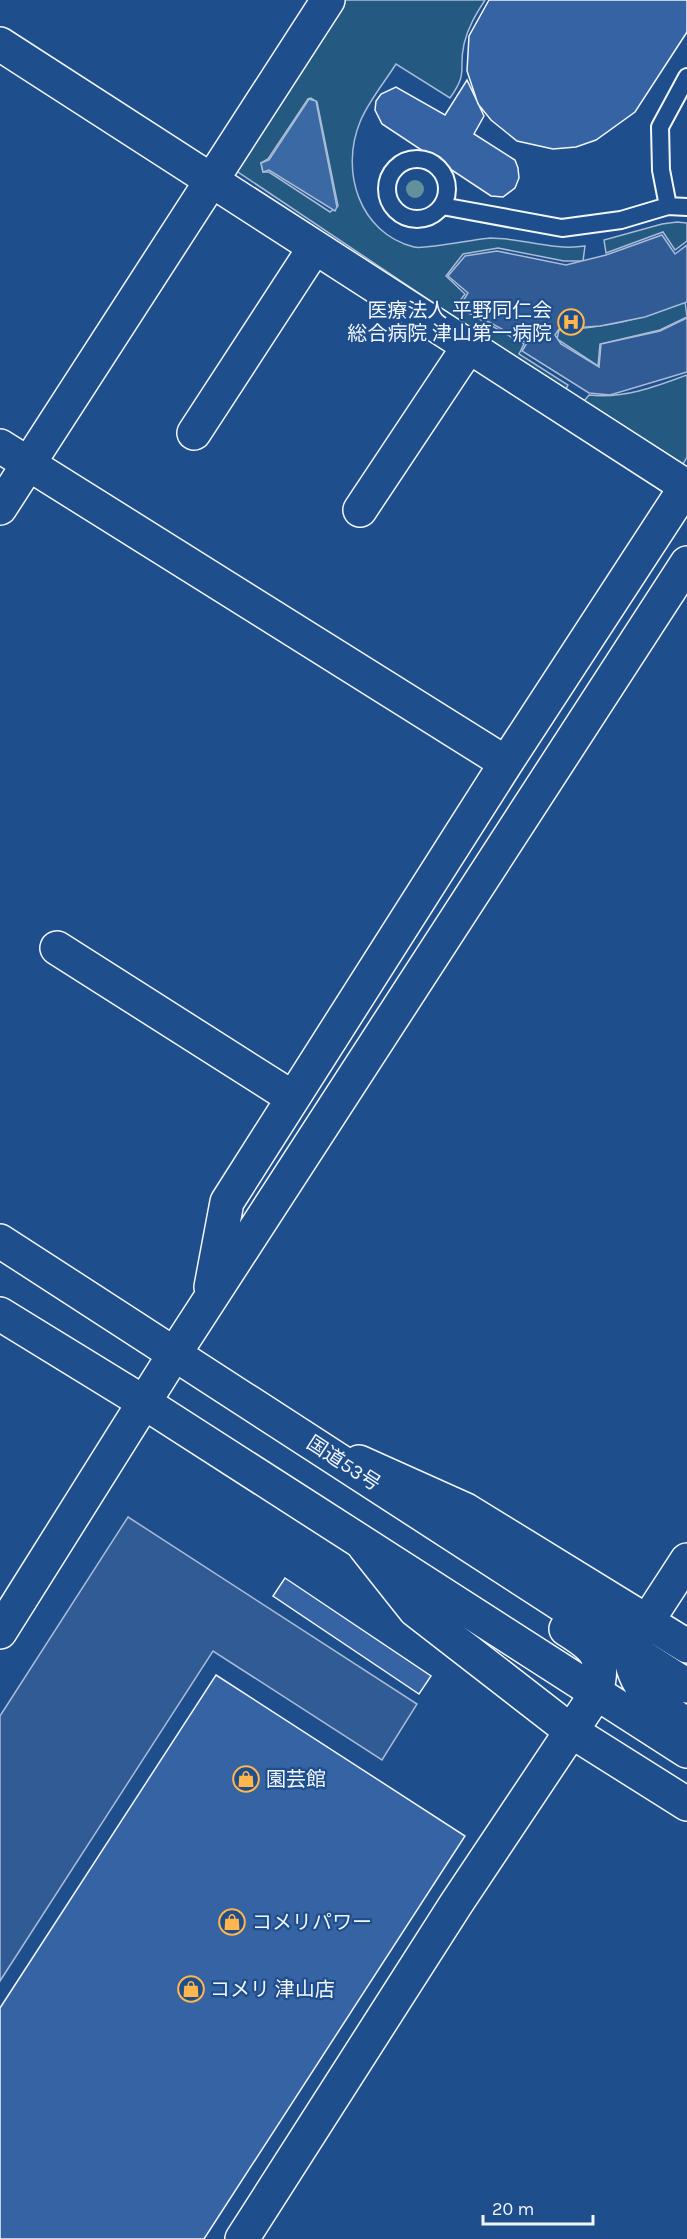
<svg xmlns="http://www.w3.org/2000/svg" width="687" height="2239" viewBox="0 0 687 2239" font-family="Karla,'Noto Sans JP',sans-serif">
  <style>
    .green { fill: #245a82; stroke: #a8bbd7; stroke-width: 1.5; fill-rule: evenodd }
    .parking { fill: #305b95; stroke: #a8bbd7; stroke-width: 1.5 }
    .water { fill: #3b69a3; stroke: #a8bbd7; stroke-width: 1.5 }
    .building { fill: #3563a3; stroke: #f2f6ff; stroke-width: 1.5 }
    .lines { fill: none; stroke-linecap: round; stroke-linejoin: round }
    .lane-casing { stroke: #f2f6ff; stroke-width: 20 }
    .street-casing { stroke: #f2f6ff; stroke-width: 36 }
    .highway-casing { stroke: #f2f6ff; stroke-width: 36 }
    .lane { stroke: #1f4e8c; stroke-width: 16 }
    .street { stroke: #1f4e8c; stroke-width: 33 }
    .highway { stroke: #1f4e8c; stroke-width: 33 }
    .tree { fill: #61919a }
    .labels { text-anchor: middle; stroke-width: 4.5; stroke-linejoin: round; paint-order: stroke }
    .poi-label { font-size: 20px; fill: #f2f6ff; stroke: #1f4e8c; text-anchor: start }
    .street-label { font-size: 20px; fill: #f2f6ff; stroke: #1f4e8c }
  </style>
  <rect width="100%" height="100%" fill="#1f4e8c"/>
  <path class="green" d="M345,0H485C476,14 468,27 464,44C458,71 469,71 450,98L396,64C384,83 368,102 360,122C340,171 359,233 414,247C424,250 474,239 490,238C522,238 553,251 585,246L583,261H564L498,248L463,254L446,276L465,294L456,306L524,344L519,354L568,385L565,391L235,170ZM311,98L317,102L338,206L330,212L269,172H263L261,163L268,159L308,99Z
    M677,222L687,223V241L675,250L663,232L606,253L604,240L662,224Z
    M685,301L687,317L660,330L600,344L598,366L557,339L559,330C609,327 640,320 685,301Z
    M687,375V457L683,464L584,401L589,395C623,399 655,387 687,375Z"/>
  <path class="parking" d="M662,235L675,254L687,245V302L645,317L600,326L559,329L555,335L561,344L599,367L601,344L660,331L687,318V372L610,395L589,393L522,351L527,343L460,306L468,293L448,276L465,256L497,251L566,265L606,255Z
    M128,1517L417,1704L382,1760L213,1651L0,1981V1716Z"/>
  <path class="water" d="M309,99L316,101L337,207L335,211L269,170L263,172L261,163L269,160Z"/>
  <path class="building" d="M489,0H687V32L635,112L596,140L576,147L553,149L517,141L491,120L478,104L467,71L469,36Z
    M467,80L484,116L474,134L515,160L518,168L519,178L515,188L503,197L491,196L382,124L375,110L376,101L381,94L396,87L445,115Z
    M285,1578L431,1676L419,1694L273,1596Z
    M216,1675L465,1836L204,2239H0V2008Z"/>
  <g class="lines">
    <g class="lane-casing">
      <path id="lane" d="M387 189a30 30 0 1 1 60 0a30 30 0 1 1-60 0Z
        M442,206L562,228L621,220L668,206L687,207
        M668,206L661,170L660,127L687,77"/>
    </g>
    <g class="street-casing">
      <path id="street" d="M0,44L687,487
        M194,433L315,247
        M0,446L506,763
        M0,508L328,0
        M360,510L469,346
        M57,948L293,1098
        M211,1287L227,1202L506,763L687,485
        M359,1462L466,1510L687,1646
        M365,1547L415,1610L571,1731L687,1804
        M0,1632L175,1353L687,563
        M635,1640L687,1560
        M242,2239L456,1904L596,1694"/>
    </g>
    <g class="highway-casing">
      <path id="highway" d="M0,1241L687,1686
        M0,1314L145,1403L687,1751
        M566,1629C598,1649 605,1656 596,1694
        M629,1649C634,1690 655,1703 687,1725"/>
    </g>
    <use href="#lane" class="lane"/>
    <use href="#street" class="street"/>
    <use href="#highway" class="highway"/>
  </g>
  <circle class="tree" cx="415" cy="189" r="9"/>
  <defs>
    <g id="hospital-ring" transform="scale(1.35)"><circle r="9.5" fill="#1f4e8c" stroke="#ffb74d" stroke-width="1.5"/><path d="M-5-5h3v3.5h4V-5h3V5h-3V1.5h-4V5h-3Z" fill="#ffb74d"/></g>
    <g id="shop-ring" transform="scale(1.35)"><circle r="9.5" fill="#1f4e8c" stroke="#ffb74d" stroke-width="1.5"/><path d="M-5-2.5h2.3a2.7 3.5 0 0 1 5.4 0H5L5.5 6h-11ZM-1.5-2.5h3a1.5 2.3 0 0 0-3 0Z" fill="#ffb74d"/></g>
  </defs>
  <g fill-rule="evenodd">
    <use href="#hospital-ring" x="571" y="322"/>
    <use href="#shop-ring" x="246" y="1779"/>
    <use href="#shop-ring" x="232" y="1922"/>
    <use href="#shop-ring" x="191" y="1989"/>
  </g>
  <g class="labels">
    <g class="poi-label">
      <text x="552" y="317" text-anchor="end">医療法人 平野同仁会<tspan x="552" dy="23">総合病院 津山第一病院</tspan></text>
      <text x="266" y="1786">園芸館</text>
      <text x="252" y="1929">コメリパワー</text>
      <text x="210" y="1996">コメリ 津山店</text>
    </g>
    <g class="street-label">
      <text transform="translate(344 1463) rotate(33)" y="7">国道53号</text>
    </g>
  </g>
  <path d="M483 2215v9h110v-9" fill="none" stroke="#f2f6ff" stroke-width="3"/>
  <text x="492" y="2215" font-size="18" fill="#f2f6ff" stroke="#1f4e8c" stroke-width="4.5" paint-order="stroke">20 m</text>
</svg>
